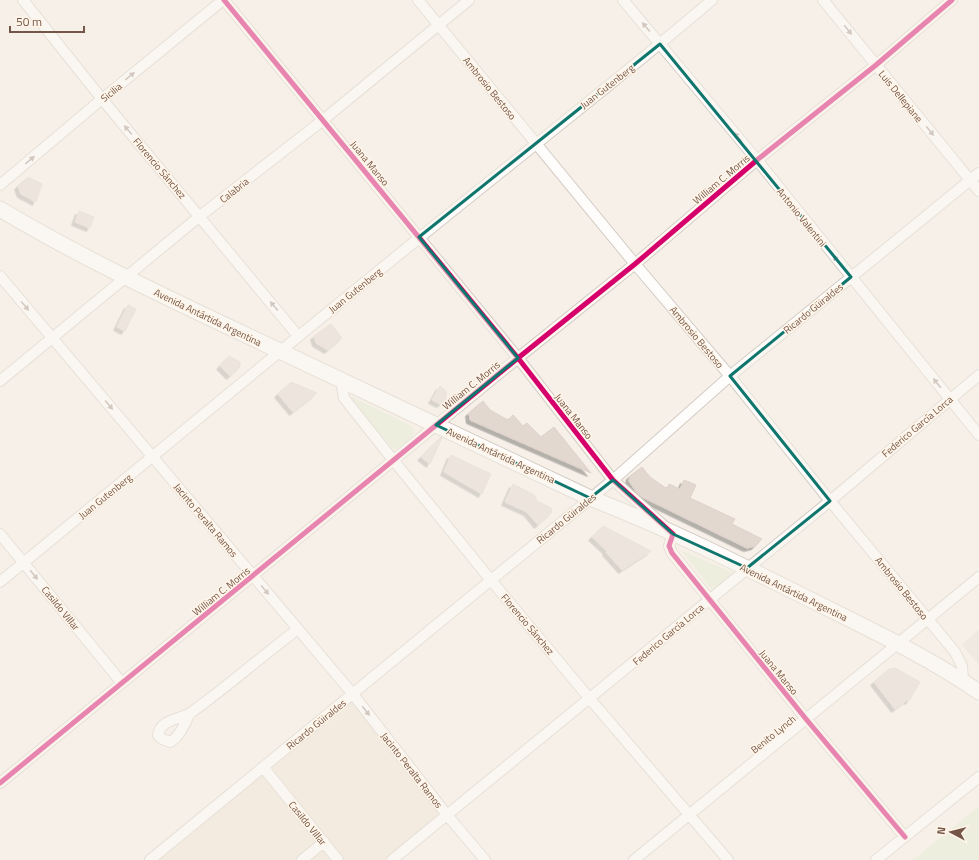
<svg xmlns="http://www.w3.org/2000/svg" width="979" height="860" viewBox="0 0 979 860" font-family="'Titillium Web',sans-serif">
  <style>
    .residential { fill: #f2e5d8 }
    .industrial { fill: #e8e0d9 }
    .green { fill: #e3ecd2 }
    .building { fill: #e2d8d0; stroke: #dfd2ca; filter: url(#shadow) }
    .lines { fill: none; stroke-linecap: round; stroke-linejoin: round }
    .minor-casing { stroke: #d4ccc5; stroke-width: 12 }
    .secondary-casing { stroke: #d4ccc4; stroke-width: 17 }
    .minor { stroke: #fefdfc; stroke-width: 10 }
    .secondary { stroke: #fefdfc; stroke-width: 15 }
    .cycleway-casing { stroke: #fff5e8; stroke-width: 8 }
    .cycleway { stroke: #d6006c; stroke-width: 5 }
    .oneway { fill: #ab9990 }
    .marked { fill: none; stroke: #0f766e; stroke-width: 3; stroke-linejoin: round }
    .labels { text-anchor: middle; stroke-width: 3; stroke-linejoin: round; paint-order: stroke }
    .street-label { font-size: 10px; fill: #735648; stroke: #fff5e8 }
  </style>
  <defs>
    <filter id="shadow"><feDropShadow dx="-3.5" dy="3.5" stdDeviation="0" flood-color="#0004"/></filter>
  </defs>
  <rect width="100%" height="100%" fill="#f6f0e8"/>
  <path class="residential" d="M352,693L447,815L392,860H150Z"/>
  <path class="industrial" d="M979,629V665L962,645Z"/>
  <path class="green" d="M352,397L412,426C419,435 403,447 395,449L392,448L351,398Z
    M681,550L731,572C728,580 719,586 711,589Z
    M979,806V860H913Z"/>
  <path class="building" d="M28,177L42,184L36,202L21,194L18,186Z
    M79,211L94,217L90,228L75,222Z
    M128,305L136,309L125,331L117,327Z
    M331,324L342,338L328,350L316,343L314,336Z
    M229,356L240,362V367L230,376L220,366Z
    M291,382L317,393L293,412L278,394Z
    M440,386L446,391V400L440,404L432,400Z
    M483,401L490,410L508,420L513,415L523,426L527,423L541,437L554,427L591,473L470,420L469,413Z
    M441,437L442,438L430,464L421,457Z
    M451,455L491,474L482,494L444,472Z
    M642,467L650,477L667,489L669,484L680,489L684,480L696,485L690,498L735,519L732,524L762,539L755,546L747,548L642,497L637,493L629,481L630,476Z
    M513,484L534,495L537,501L551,508L552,512L538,525L527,512L505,502Z
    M603,526L630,540L651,551L622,570L606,552L607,551L592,537Z
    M895,668L920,682L909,701L907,700L895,709L874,682L889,669Z"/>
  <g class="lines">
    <g class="minor-casing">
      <path id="minor" d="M23,0L102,99L298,336
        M224,0L518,358L613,480L673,534L669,546L672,553L806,719L905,837
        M418,0L635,264L730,376L830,501L955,652L962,666L963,681
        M623,0L757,160L979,435
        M823,0L979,191
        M0,185L102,99L223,0
        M0,276L352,693L447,815L485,860
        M341,380L344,398L394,461L490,579L590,699L728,860
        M0,381L200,216L323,120L469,0
        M0,534L122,683
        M0,582C139,468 278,352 418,239C516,159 616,82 712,0
        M190,713C184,724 181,736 170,742L162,739L158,735C161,718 181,720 192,712C228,686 262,656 298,629
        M263,767L338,860
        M0,783L518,358L635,264L757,160L876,65L952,0
        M150,860L613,480L730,376L979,173
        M302,860L324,842
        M392,860L830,501L979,375
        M634,860L979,577
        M876,860L979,777"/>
    </g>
    <g class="secondary-casing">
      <path id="secondary" d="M0,209C73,253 151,290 229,327C349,385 470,440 590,498C665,527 737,563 809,599C867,628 925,655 979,692"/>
    </g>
    <use href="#minor" class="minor"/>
    <use href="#secondary" class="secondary"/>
    <g class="cycleway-casing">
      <path id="cycleway" d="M224,0L518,358L613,480L673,534L669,546L672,553L806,719L905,837
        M0,783L518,358L635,264L757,160L876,65L952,0"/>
    </g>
    <use href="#cycleway" class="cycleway"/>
  </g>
  <defs><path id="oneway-solid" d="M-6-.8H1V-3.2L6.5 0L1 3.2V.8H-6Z"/></defs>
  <g class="oneway">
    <use href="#oneway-solid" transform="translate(646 27) rotate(-130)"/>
    <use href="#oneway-solid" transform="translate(848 30) rotate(51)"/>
    <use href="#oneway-solid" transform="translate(130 76) rotate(-39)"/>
    <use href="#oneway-solid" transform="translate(128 130) rotate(-130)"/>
    <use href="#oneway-solid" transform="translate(930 131) rotate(51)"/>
    <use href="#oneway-solid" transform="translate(738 137) rotate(-130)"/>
    <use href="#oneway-solid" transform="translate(30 160) rotate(-40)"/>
    <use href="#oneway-solid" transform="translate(837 260) rotate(-129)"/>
    <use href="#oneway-solid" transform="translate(25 306) rotate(50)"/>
    <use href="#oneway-solid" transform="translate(274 306) rotate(-130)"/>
    <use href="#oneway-solid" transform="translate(937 383) rotate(-129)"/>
    <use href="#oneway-solid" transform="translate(109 405) rotate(50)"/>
    <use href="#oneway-solid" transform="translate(34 575) rotate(51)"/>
    <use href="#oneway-solid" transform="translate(265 590) rotate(50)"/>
    <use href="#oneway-solid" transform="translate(366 711) rotate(52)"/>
  </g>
  <path d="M0 0H979V860H0ZM660,44L851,277L730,376L830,501L747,568L673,534L613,480L590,498L436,425L518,358L419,237Z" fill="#f6f0e8" fill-opacity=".55" fill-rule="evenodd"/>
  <path class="marked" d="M660,44L851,277L730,376L830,501L747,568L673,534L613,480L590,498L436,425L518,358L419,237Z"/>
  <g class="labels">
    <g class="street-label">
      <text transform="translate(607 86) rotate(-38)" y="4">Juan Gutenberg</text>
      <text transform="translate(490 88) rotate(51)" y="4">Ambrosio Bestoso</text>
      <text transform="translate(111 92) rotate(-39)" y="4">Sicilia</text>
      <text transform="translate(901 96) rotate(51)" y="4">Luis Dellepiane</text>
      <text transform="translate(370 163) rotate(51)" y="4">Juana Manso</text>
      <text transform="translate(160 168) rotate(50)" y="4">Florencio Sánchez</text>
      <text transform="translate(721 179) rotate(-40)" y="4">William C. Morris</text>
      <text transform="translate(234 190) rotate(-38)" y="4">Calabria</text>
      <text transform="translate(802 217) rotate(51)" y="4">Antonio Valentini</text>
      <text transform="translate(355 290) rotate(-39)" y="4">Juan Gutenberg</text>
      <text transform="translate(813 308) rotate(-39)" y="4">Ricardo Güiraldes</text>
      <text transform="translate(208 317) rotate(26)" y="4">Avenida Antártida Argentina</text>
      <text transform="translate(697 337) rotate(50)" y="4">Ambrosio Bestoso</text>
      <text transform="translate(471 385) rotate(-39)" y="4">William C. Morris</text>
      <text transform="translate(574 416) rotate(52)" y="4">Juana Manso</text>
      <text transform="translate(917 426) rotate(-40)" y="4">Federico García Lorca</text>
      <text transform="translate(501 455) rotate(25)" y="4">Avenida Antártida Argentina</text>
      <text transform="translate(105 496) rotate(-39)" y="4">Juan Gutenberg</text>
      <text transform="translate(566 518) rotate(-39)" y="4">Ricardo Güiraldes</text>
      <text transform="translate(206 520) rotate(50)" y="4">Jacinto Peralta Ramos</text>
      <text transform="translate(902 588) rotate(51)" y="4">Ambrosio Bestoso</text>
      <text transform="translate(221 591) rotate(-39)" y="4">William C. Morris</text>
      <text transform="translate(794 592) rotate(26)" y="4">Avenida Antártida Argentina</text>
      <text transform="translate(61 608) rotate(51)" y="4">Casildo Villar</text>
      <text transform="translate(528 624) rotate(50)" y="4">Florencio Sánchez</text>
      <text transform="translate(668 634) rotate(-40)" y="4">Federico García Lorca</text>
      <text transform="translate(779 672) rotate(51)" y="4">Juana Manso</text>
      <text transform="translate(316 724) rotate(-39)" y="4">Ricardo Güiraldes</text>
      <text transform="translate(773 734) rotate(-39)" y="4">Benito Lynch</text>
      <text transform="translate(412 770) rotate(52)" y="4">Jacinto Peralta Ramos</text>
      <text transform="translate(308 823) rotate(51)" y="4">Casildo Villar</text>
    </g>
  </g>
  <g transform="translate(951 832) rotate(277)" stroke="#fff5e8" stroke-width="3" paint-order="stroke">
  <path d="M0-3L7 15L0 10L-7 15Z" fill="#735648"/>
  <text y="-6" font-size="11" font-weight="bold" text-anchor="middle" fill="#735648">N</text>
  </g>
  <path d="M10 26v6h74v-6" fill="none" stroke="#735648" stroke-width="2"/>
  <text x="16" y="26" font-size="12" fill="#735648" stroke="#fff5e8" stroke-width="3" paint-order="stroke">50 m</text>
</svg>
